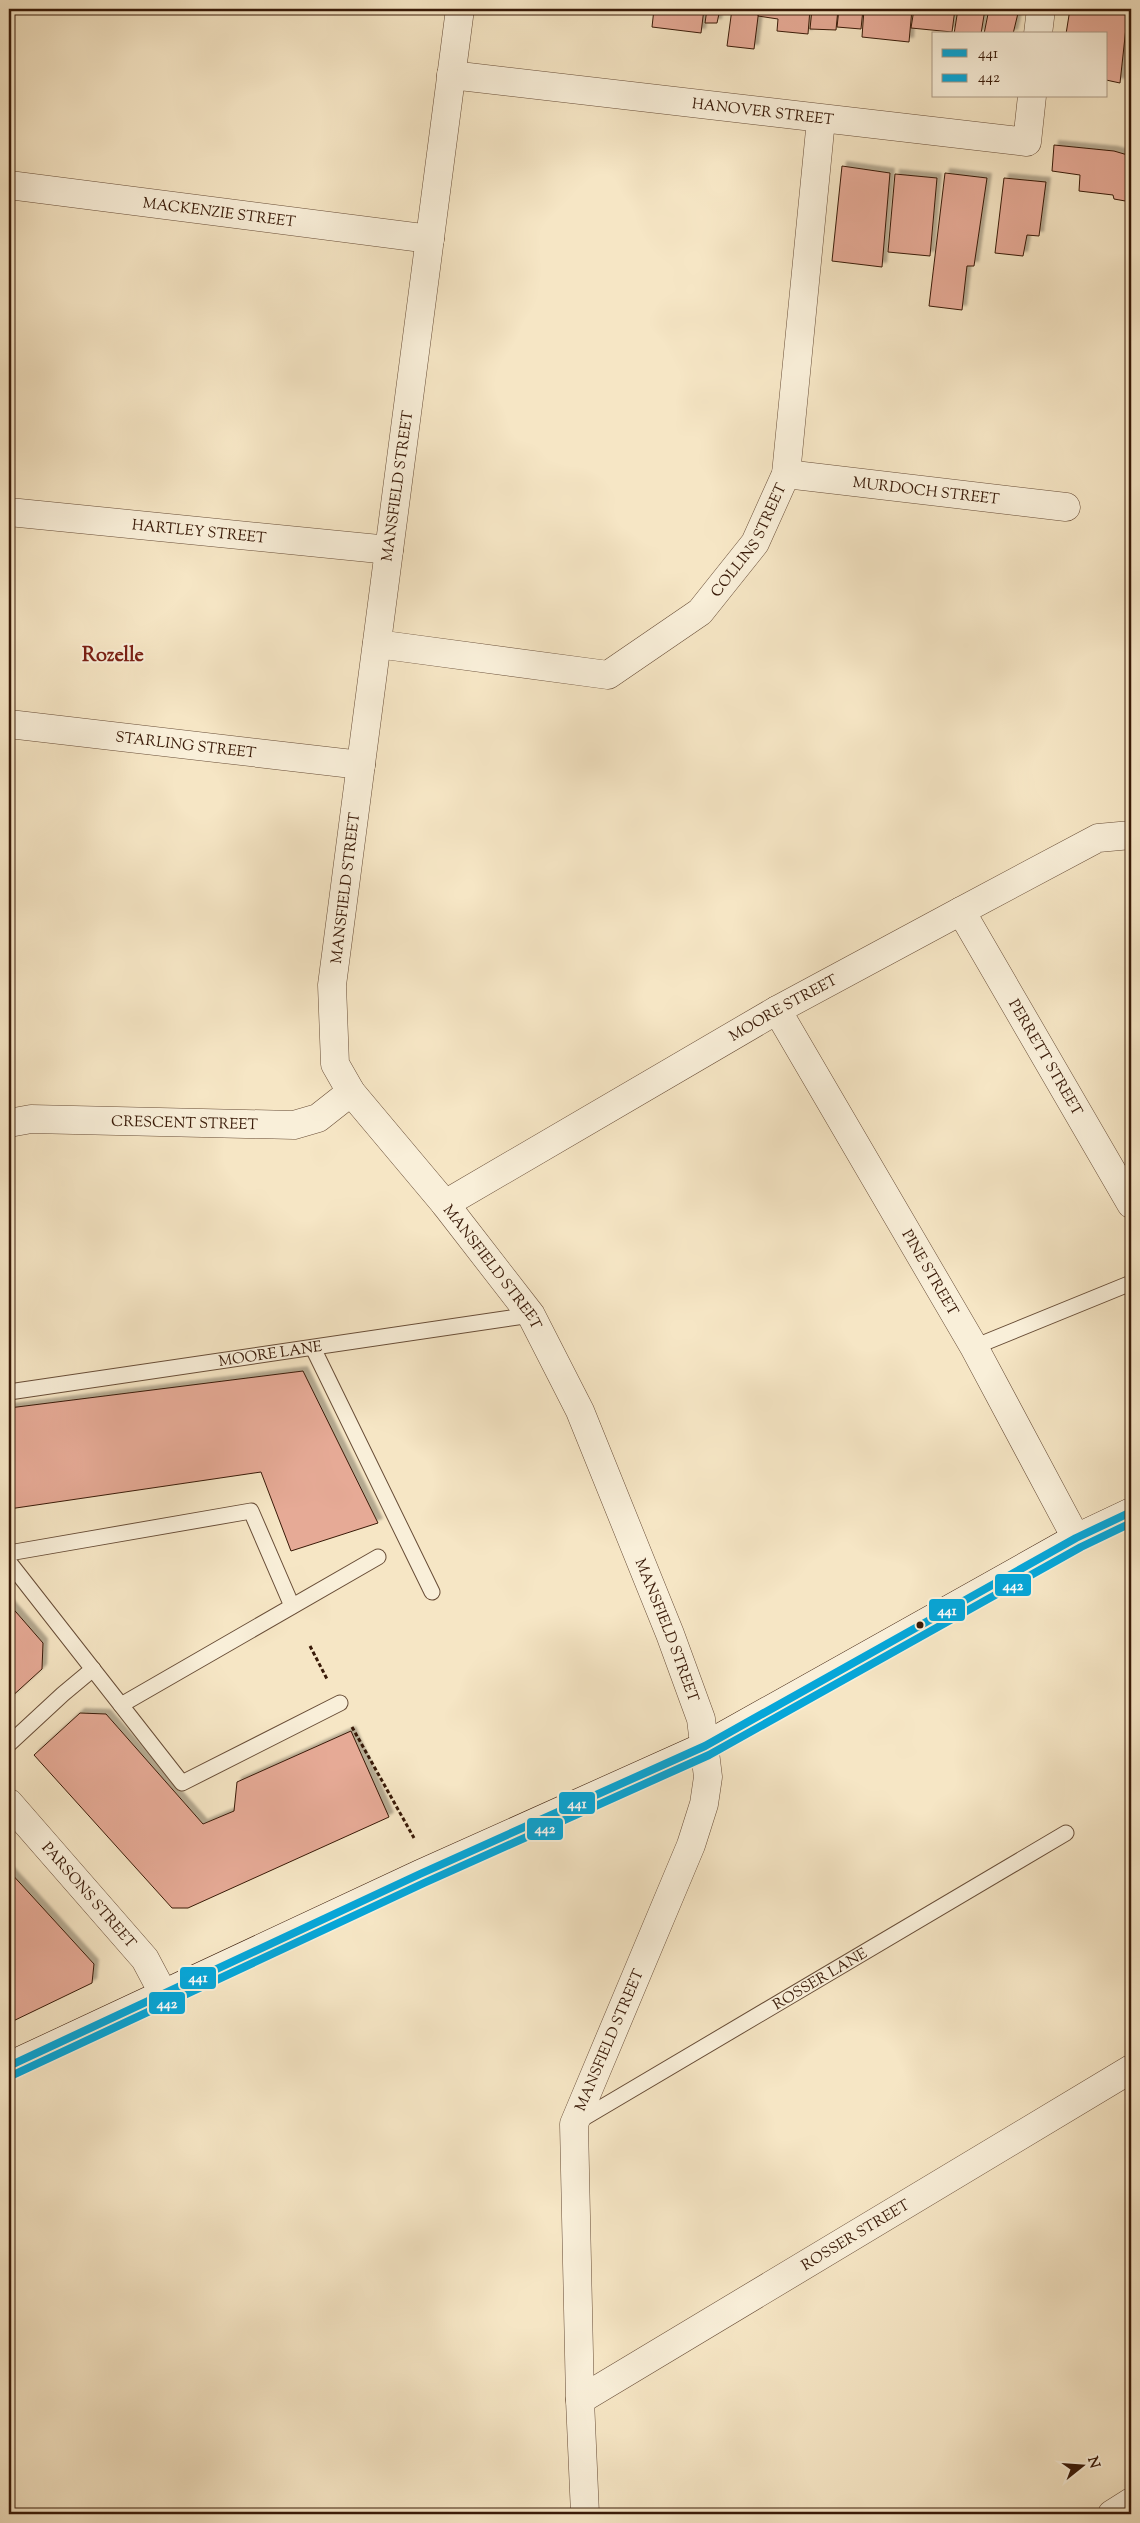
<svg xmlns="http://www.w3.org/2000/svg" width="1140" height="2523" viewBox="0 0 1140 2523" font-family="'Sorts Mill Goudy',serif">
  <style>
    .building { fill: #e6aa96; stroke: #391a08; filter: url(#shadow) }
    .lines { fill: none; stroke-linecap: round; stroke-linejoin: round }
    .lane-casing { stroke: #684d37; stroke-width: 17 }
    .street-casing { stroke: #684d37; stroke-width: 29 }
    .secondary-casing { stroke: #391a08; stroke-width: 29 }
    .path { stroke: #391a08; stroke-width: 3; stroke-dasharray: 4 2.5; stroke-linecap: butt }
    .lane { stroke: #f9efd9; stroke-width: 15 }
    .street { stroke: #f9efd9; stroke-width: 28 }
    .secondary { stroke: #f9efd9; stroke-width: 28 }
    .bus-1-casing { stroke: #f9efd9; stroke-width: 11 }
    .bus-2-casing { stroke: #f9efd9; stroke-width: 11 }
    .bus-1 { stroke: #06a6d8; stroke-width: 8 }
    .bus-2 { stroke: #06a6d8; stroke-width: 8 }
    .bus-dot { fill: #391a08; stroke: #f9efd9; stroke-width: 2 }
    .labels { text-anchor: middle; stroke-width: 4; stroke-linejoin: round; paint-order: stroke }
    .street-label { font-size: 15px; fill: #391a08; stroke: #f9efd9 }
    .district-label { font-size: 20px; font-weight: bold; fill: #7a1f14; stroke: #f9efd9 }
    .line-badge { stroke: #f9efd9; stroke-width: 2 }
    .badge-label { font-size: 14px; text-anchor: middle; font-weight: bold; fill: #fff }
  </style>
  <defs>
    <filter id="shadow"><feDropShadow dx="4.5" dy="-4.5" stdDeviation="1" flood-color="#0004"/></filter>
  </defs>
  <rect width="100%" height="100%" fill="#f6e6c5"/>
  <filter id="stains"><feTurbulence type="fractalNoise" baseFrequency=".004" numOctaves="4"/><feColorMatrix values="0 0 0 0 .2 0 0 0 0 .09 0 0 0 0 .02 0 0 0 .5 -.17"/></filter>
  <radialGradient id="worn" r=".72"><stop offset=".6" stop-color="#630" stop-opacity="0"/><stop offset="1" stop-color="#630" stop-opacity=".3"/></radialGradient>
  <path class="building" d="M654,9H704L701,33L652,27Z
    M707,9H720L717,23H705Z
    M732,9H759L754,49L727,46Z
    M759,9H810L808,34L777,31L778,19L758,16Z
    M812,9H838L836,30L810,29Z
    M839,9H863L861,29L837,27Z
    M864,9H912L909,42L862,37Z
    M914,9H955L952,32L911,28Z
    M958,9H985L981,34H954Z
    M989,9H1019L1013,34H984Z
    M1070,9H1128L1120,83L1106,80V34H1066Z
    M1054,145L1114,151L1131,156V202L1114,199L1113,195L1079,191L1080,175L1052,171Z
    M842,166L890,173L882,267L832,261Z
    M945,173L987,178L974,266H967L962,310L929,306Z
    M895,174L937,178L930,256L888,252Z
    M1004,178L1046,182L1039,236L1027,235L1023,256L995,253Z
    M303,1371L378,1523L291,1551L261,1472L9,1509V1408Z
    M9,1604L43,1643L42,1669L9,1699Z
    M80,1713L106,1714L203,1824L234,1811L237,1782L351,1731L389,1817L188,1908H172L34,1755Z
    M9,1871L94,1964L92,1983L9,2023Z"/>
  <g class="lines">
    <g class="lane-casing">
      <g id="lane">
        <path d="M974,1347L1131,1283"/>
        <path d="M313,1348L432,1592"/>
        <path id="s1" d="M9,1392L531,1315"/>
        <path d="M9,1553L251,1511L292,1606"/>
        <path d="M9,1562L182,1783L340,1703"/>
        <path d="M121,1705L378,1557"/>
        <path d="M9,1744L63,1694L93,1669"/>
        <path id="s2" d="M577,2122L1066,1833"/>
      </g>
    </g>
    <g class="street-casing">
      <g id="street">
        <path id="s3" d="M460,9L332,985L335,1064L351,1092L445,1204L531,1315L580,1411L670,1634L701,1719L708,1777L704,1804L691,1845L574,2124L580,2400L585,2514"/>
        <path d="M1038,34L1041,9"/>
        <path id="s4" d="M451,75L1027,142L1032,96"/>
        <path id="s5" d="M9,185L430,239"/>
        <path id="s6" d="M786,474L1066,507"/>
        <path id="s7" d="M9,512L389,550"/>
        <path id="s8" d="M377,644L608,675L700,612L755,543L786,474L821,120"/>
        <path id="s9" d="M9,724L361,765"/>
        <path id="s10" d="M961,911L1131,1204"/>
        <path id="s11" d="M777,1010L974,1347L1076,1538"/>
        <path id="s12" d="M9,1123L31,1119L294,1125L318,1118L351,1092"/>
        <path id="s13" d="M445,1204L777,1010L961,911L1098,838L1131,835"/>
        <path id="s14" d="M9,1803L145,1959L163,1993"/>
        <path id="s15" d="M580,2400L1131,2069"/>
        <path d="M1112,2514L1131,2502"/>
      </g>
    </g>
    <g class="secondary-casing">
      <path id="secondary" d="M9,2066L420,1874L705,1746L1076,1538L1131,1512"/>
    </g>
    <path class="path" d="M310,1646L327,1679
      M352,1727L414,1838"/>
    <use href="#lane" class="lane"/>
    <use href="#street" class="street"/>
    <use href="#secondary" class="secondary"/>
    <g class="bus-1-casing">
      <path id="bus-1" d="M9,2066L420,1874L705,1746L1076,1538L1131,1512"/>
    </g>
    <g class="bus-2-casing">
      <path id="bus-2" d="M13,2075L424,1883L709,1755L1081,1547L1131,1523"/>
    </g>
    <use href="#bus-1" class="bus-1"/>
    <use href="#bus-2" class="bus-2"/>
  </g>
  <circle class="bus-dot" cx="920" cy="1625" r="4.5"/>
  <g class="labels">
    <g class="street-label">
      <text dy="5" stroke="none"><textPath href="#s4" startOffset="314">HANOVER STREET</textPath></text>
      <text dy="5" stroke="none"><textPath href="#s5" startOffset="212">MACKENZIE STREET</textPath></text>
      <text transform="translate(397 486) rotate(-82)" y="5">MANSFIELD STREET</text>
      <text dy="5" stroke="none"><textPath href="#s6" startOffset="141">MURDOCH STREET</textPath></text>
      <text dy="5" stroke="none"><textPath href="#s7" startOffset="191">HARTLEY STREET</textPath></text>
      <text dy="5" stroke="none"><textPath href="#s8" startOffset="432">COLLINS STREET</textPath></text>
      <text dy="5" stroke="none"><textPath href="#s9" startOffset="178">STARLING STREET</textPath></text>
      <text transform="translate(345 888) rotate(-83)" y="5">MANSFIELD STREET</text>
      <text dy="5" stroke="none"><textPath href="#s13" startOffset="391">MOORE STREET</textPath></text>
      <text dy="5" stroke="none"><textPath href="#s10" startOffset="169">PERRETT STREET</textPath></text>
      <text dy="5" stroke="none"><textPath href="#s12" startOffset="176">CRESCENT STREET</textPath></text>
      <text dy="5" stroke="none"><textPath href="#s3" startOffset="1321">MANSFIELD STREET</textPath></text>
      <text dy="5" stroke="none"><textPath href="#s11" startOffset="304">PINE STREET</textPath></text>
      <text dy="5" stroke="none"><textPath href="#s1" startOffset="264">MOORE LANE</textPath></text>
      <text dy="5" stroke="none"><textPath href="#s3" startOffset="1726">MANSFIELD STREET</textPath></text>
      <text dy="5" stroke="none"><textPath href="#s14" startOffset="122">PARSONS STREET</textPath></text>
      <text dy="5" stroke="none"><textPath href="#s2" startOffset="282">ROSSER LANE</textPath></text>
      <text transform="translate(609 2040) rotate(-67)" y="5">MANSFIELD STREET</text>
      <text dy="5" stroke="none"><textPath href="#s15" startOffset="321">ROSSER STREET</textPath></text>
    </g>
    <g class="district-label">
      <text x="113" y="661">Rozelle</text>
    </g>
  </g>
  <g class="line-badge">
    <rect x="994" y="1573" width="38" height="24" rx="5" fill="#06a6d8"/>
    <rect x="928" y="1598" width="38" height="24" rx="5" fill="#06a6d8"/>
    <rect x="558" y="1791" width="38" height="24" rx="5" fill="#06a6d8"/>
    <rect x="526" y="1817" width="38" height="24" rx="5" fill="#06a6d8"/>
    <rect x="179" y="1966" width="38" height="24" rx="5" fill="#06a6d8"/>
    <rect x="148" y="1991" width="38" height="24" rx="5" fill="#06a6d8"/>
  </g>
  <g class="badge-label">
    <text x="1013" y="1590">442</text>
    <text x="947" y="1615">441</text>
    <text x="577" y="1808">441</text>
    <text x="545" y="1833">442</text>
    <text x="198" y="1982">441</text>
    <text x="167" y="2008">442</text>
  </g>
  <rect width="1140" height="2523" fill="none" stroke="#f6e6c5" stroke-width="30"/>
  <rect x="10" y="10" width="1120" height="2503" fill="none" stroke="#391a08" stroke-width="2.5"/>
  <rect x="15" y="15" width="1110" height="2493" fill="none" stroke="#391a08"/>
  <rect x="932" y="32" width="175" height="65" fill="#f9efd9" stroke="#ac9a85"/>
  <rect x="942" y="49" width="25" height="8" fill="#06a6d8" stroke="#ac9a85"/>
  <text x="978" y="58" font-size="15" fill="#391a08">441</text>
  <rect x="942" y="74" width="25" height="8" fill="#06a6d8" stroke="#ac9a85"/>
  <text x="978" y="82" font-size="15" fill="#391a08">442</text>
  <g transform="translate(1082 2466) rotate(73)" stroke="#f9efd9" stroke-width="4" paint-order="stroke">
  <path d="M0-4L9 19L0 12L-9 19Z" fill="#391a08"/>
  <text y="-8" font-size="14" font-weight="bold" text-anchor="middle" fill="#391a08">N</text>
  </g>
  <rect width="100%" height="100%" filter="url(#stains)"/>
  <rect width="100%" height="100%" fill="url(#worn)"/>
</svg>
